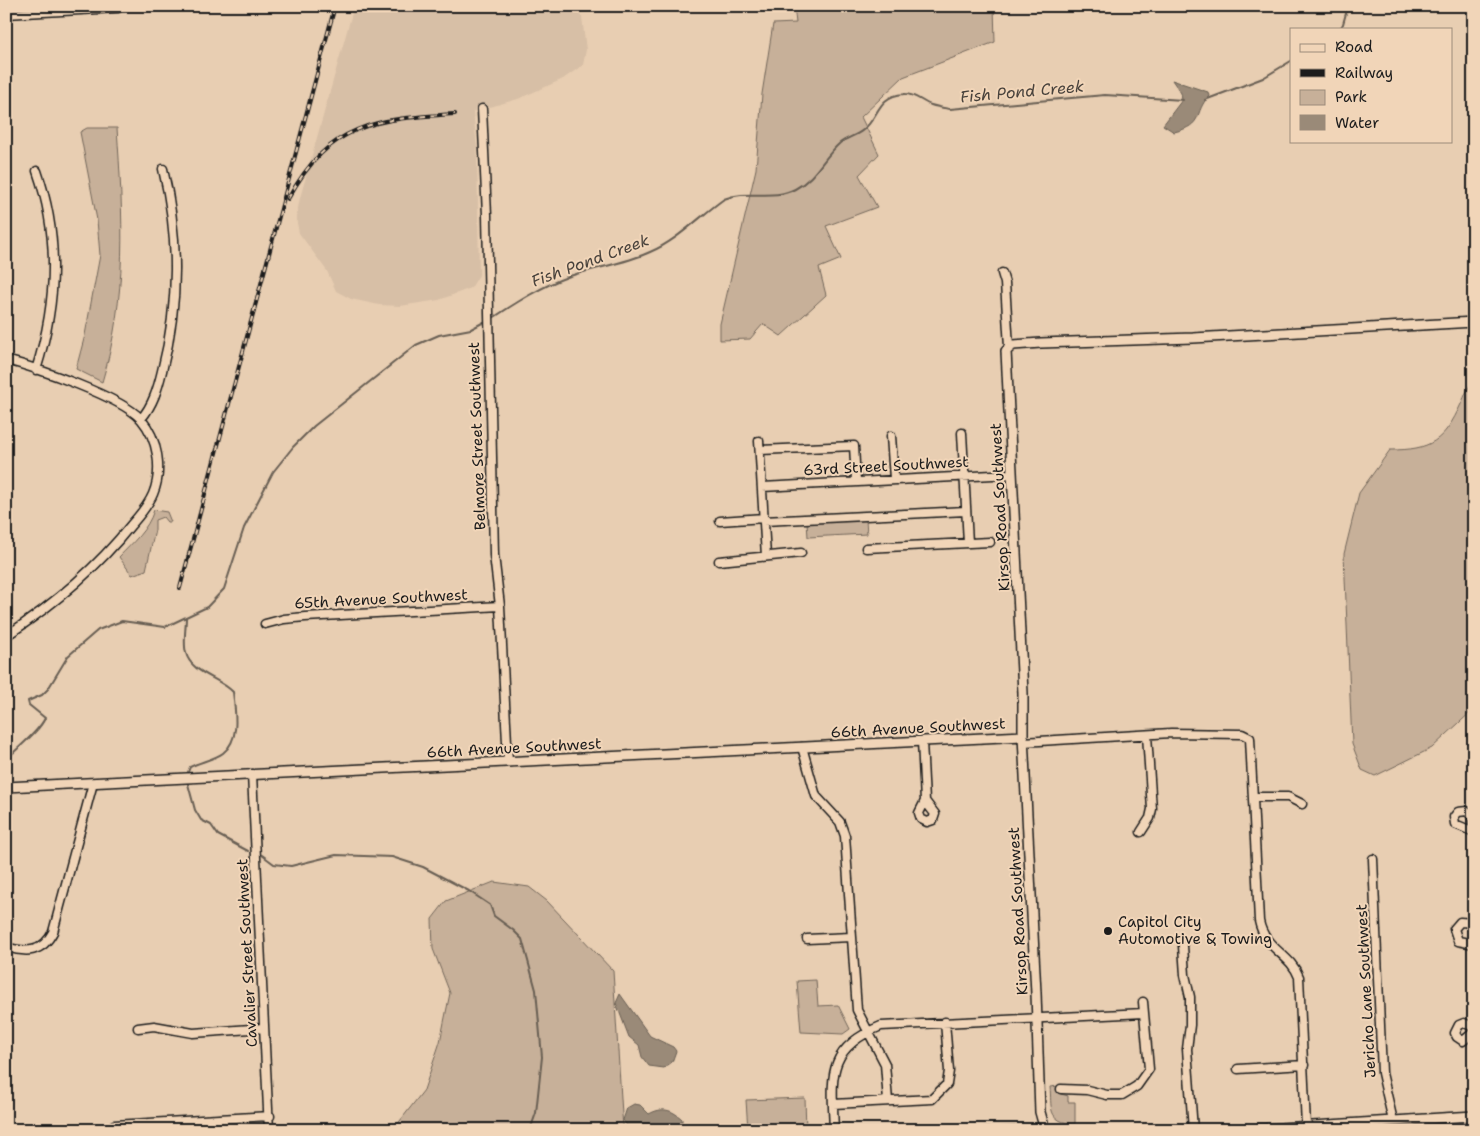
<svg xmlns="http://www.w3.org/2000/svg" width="1480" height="1136" viewBox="0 0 1480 1136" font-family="'Shantell Sans',sans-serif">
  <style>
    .built { fill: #d7bfa6 }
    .green { fill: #c7b099; stroke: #72665a }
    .water { fill: #9a8a78; stroke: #685e53 }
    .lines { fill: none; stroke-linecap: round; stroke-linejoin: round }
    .stream { stroke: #685e53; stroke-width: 2 }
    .minor-casing { stroke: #1c1c1c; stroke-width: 11 }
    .tertiary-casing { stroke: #1c1c1c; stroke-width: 12 }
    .minor { stroke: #f1d5b8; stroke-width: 8 }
    .tertiary { stroke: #f1d5b8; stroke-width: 9 }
    .rail-casing { stroke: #1c1c1c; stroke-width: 4 }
    .rail { stroke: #f1d5b8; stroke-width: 2; stroke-dasharray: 5.5; stroke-linecap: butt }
    .poi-dot { fill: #1c1c1c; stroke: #f1d5b8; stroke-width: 2 }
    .labels { text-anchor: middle; stroke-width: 4; stroke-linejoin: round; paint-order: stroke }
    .street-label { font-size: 15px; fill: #1c1c1c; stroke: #f1d5b8 }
    .poi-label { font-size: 15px; fill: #1c1c1c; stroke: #f1d5b8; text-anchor: start }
    .water-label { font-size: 16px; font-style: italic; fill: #48423c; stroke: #f1d5b8 }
  </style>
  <rect width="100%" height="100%" fill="#e8ceb2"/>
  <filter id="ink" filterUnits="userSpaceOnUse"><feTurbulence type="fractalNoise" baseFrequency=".02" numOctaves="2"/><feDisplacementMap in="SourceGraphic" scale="10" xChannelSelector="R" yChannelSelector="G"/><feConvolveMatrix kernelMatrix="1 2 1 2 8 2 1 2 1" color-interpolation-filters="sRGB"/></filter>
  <g filter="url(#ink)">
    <path class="built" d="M354,6H570L582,17L586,50L583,65L563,79L518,99L473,112L477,146L479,275L471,288L439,300L400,306L379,305L351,299L336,291L327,271L299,233L296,218L300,198Z"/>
    <path class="green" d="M794,6H994L995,42L903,77L861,117L879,154L859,175L877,207L826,226L841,259L819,268L826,295L781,336L763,324L750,339L720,340V324L756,169L762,94L773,24L796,23Z
      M87,128H117C123,216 128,296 102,382L76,369L85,335L100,255L97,220L80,132Z
      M1474,380V709L1432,748L1375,776L1362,770L1352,744L1344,554L1359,493L1390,450C1431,450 1444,441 1461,404C1465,396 1468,386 1474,380Z
      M154,510L167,512L171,522H167L163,517L155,520V530L146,570L132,575L119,557C132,543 148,530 154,510Z
      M866,520L867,534L808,537L807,523Z
      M494,882L529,887L547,901L613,971L623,1130H393L424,1090L440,1042L450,993L433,949L432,919L446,901Z
      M816,980L818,1006L838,1005L850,1029L843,1034L801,1032L797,981Z
      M1058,1086V1093L1068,1096V1102H1075V1124C1046,1122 1052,1106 1050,1087Z
      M805,1098L806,1130H748L746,1100Z
      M1036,1125L1040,1130H958Z"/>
    <path class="water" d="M1172,80L1208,92L1209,96C1193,113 1205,125 1174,132L1163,125L1182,100L1181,93Z
      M620,994L650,1036L673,1047L676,1051L672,1062L664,1068L649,1066L642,1057L639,1045L629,1037L616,1003Z
      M634,1104L640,1105L649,1114C662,1107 671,1109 682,1119V1124L677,1130H630L623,1120L627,1108Z"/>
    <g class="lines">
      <path class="stream" d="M1340,29L1343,24L1348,6
        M1205,100L1263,78L1291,61
        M493,318C517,302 542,286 570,276C597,267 624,264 650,252C678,240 700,216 724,199C747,189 773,201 795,189C816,178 823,158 840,143C846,138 856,136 863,130C880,117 876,96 904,94C914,93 922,102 931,105C937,107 944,108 950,109L1105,95L1183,100
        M186,617C186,628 183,643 186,653C191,673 220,678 233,692C235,711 241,739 223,753C215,759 200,762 190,767L188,772
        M6,760C17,748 39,732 45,718L29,705L28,701L42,695L48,689L68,656L98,630L122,621L165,627L207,607L224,589L244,528L273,472L293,447L314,426L416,345L439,335L471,329L484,322
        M188,784L195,810L201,820L211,825L218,835L248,851
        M262,855L274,864L291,866L336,855L392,857L423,867L469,891L490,905L494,916L513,930L522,939L536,990L542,1057L536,1113L530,1130"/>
      <g class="minor-casing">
        <path id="minor" d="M6,14L118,8
          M482,109L487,215L494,555L500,606L508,762
          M1002,273L1005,283L1009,347
          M6,360C37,368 121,397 141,419C158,439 163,470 153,494C148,506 139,516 131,525C96,569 53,605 6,636
          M36,370C57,304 60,237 37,171
          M141,419C153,405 158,388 162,371C179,305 179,236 163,169
          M962,433L968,543
          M891,436L894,479
          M759,441L766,556
          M760,450L854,446L856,481
          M762,487L1012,474
          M720,521L764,518
          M764,521L966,511
          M866,548L990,542
          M719,561L801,553
          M265,624L284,619L305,617L500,606
          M922,741L925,801
          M1023,742L1171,733L1242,734L1250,738L1259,921C1265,950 1290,953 1299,977L1306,1126
          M802,747L816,796L840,822L845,836L857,1010L885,1064L888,1101
          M252,774L269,1130
          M1253,797H1288L1302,804
          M925,801L935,814L933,820L927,822L921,819L919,813Z
          M1474,825L1472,816L1467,811L1458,812L1454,817L1455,824L1474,832
          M1141,832L1150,818L1152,809L1147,735
          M1373,859L1382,1073L1393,1121
          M1474,923L1460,922L1454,929L1458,941L1474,944
          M807,939L851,937
          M1183,946L1185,975L1190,997V1025L1187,1049L1193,1130
          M6,947C27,953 42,953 53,932L93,783
          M1474,1027L1464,1023L1459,1025L1455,1033L1457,1037L1463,1041L1474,1032
          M138,1028L154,1026L193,1033L264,1028
          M1238,1069L1304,1065
          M1061,1089L1087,1090L1107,1095H1122L1137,1086L1149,1069L1143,1002
          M833,1104L932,1099L947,1084L949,1071L945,1022
          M114,1125L270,1116
          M834,1130C832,1077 825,1049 881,1026L1144,1013"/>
      </g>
      <g class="tertiary-casing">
        <path id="tertiary" d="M6,787L1023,736
          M1045,1130L1040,1112L1036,993L1023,736V693L1006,351L1013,345L1041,343L1193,338L1474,322
          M1248,1130L1474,1116"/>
      </g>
      <use href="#minor" class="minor"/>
      <use href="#tertiary" class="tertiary"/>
      <g class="rail-casing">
        <path id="rail" d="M288,199C330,122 376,119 455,114
          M180,588L335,6"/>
      </g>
      <use href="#rail" class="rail"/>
    </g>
  </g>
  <circle class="poi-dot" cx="1108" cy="931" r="5"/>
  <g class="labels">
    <g class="street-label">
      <text transform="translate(477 436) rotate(-92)" y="5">Belmore Street Southwest</text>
      <text transform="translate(886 466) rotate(-3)" y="5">63rd Street Southwest</text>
      <text transform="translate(1000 507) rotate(-93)" y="5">Kirsop Road Southwest</text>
      <text transform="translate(381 599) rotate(-3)" y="5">65th Avenue Southwest</text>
      <text transform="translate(918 728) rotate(-3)" y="5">66th Avenue Southwest</text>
      <text transform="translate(514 748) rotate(-3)" y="5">66th Avenue Southwest</text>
      <text transform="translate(1018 911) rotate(-93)" y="5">Kirsop Road Southwest</text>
      <text transform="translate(247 953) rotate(-93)" y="5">Cavalier Street Southwest</text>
      <text transform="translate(1366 991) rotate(-93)" y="5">Jericho Lane Southwest</text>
    </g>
    <g class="poi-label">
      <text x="1118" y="927">Capitol City<tspan x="1118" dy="17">Automotive &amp; Towing</tspan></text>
    </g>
    <g class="water-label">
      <text transform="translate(1022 91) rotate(-5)" y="6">Fish Pond Creek</text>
      <text transform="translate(590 260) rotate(-20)" y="6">Fish Pond Creek</text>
    </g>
  </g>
  <rect width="1480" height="1136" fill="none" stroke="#f1d5b8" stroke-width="25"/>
  <rect x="12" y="12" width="1455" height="1111" fill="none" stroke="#1c1c1c" stroke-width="2" filter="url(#ink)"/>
  <rect x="1290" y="28" width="162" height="115" fill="#f1d5b8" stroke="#9c8b7a"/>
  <rect x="1300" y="44" width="25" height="8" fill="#f1d5b8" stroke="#9c8b7a"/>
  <text x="1335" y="52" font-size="15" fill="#1c1c1c">Road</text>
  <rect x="1300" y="69" width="25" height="8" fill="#1c1c1c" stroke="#9c8b7a"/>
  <text x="1335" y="78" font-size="15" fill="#1c1c1c">Railway</text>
  <rect x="1300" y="90" width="25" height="15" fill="#c7b099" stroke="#9c8b7a"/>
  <text x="1335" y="102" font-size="15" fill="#1c1c1c">Park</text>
  <rect x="1300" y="115" width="25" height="15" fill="#9a8a78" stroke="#9c8b7a"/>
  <text x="1335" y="128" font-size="15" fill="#1c1c1c">Water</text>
</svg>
